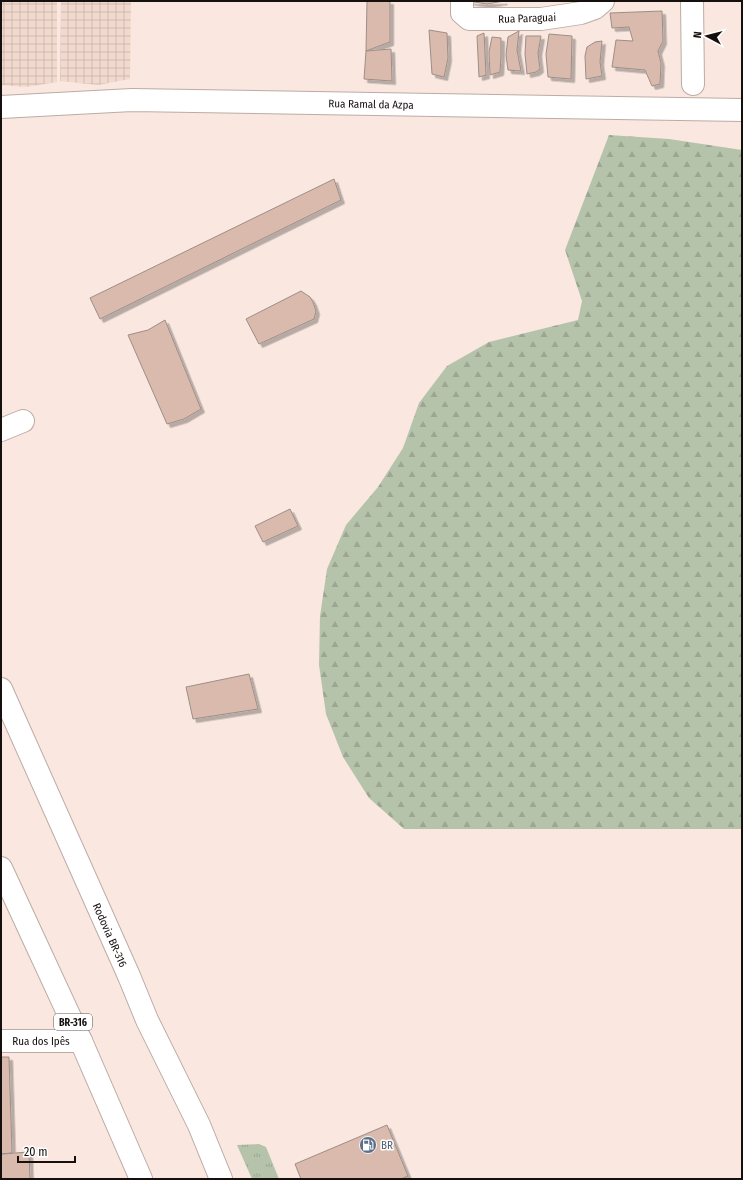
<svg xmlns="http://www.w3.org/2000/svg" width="743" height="1180" viewBox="0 0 743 1180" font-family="'Fira Sans Condensed',sans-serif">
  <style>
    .industrial { fill: url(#industrial-grid) }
    .grass { fill: url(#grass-tufts) }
    .forest { fill: url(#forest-firs) }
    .building { fill: #d9baac; stroke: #9d8e87; filter: url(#shadow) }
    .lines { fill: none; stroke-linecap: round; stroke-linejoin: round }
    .minor-casing { stroke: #bcaca5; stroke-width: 24 }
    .highway-casing { stroke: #bcaca5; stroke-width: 24 }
    .minor { stroke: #fff; stroke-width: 22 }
    .highway { stroke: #fff; stroke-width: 22 }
    .labels { text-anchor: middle; stroke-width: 3; stroke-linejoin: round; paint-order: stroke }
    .shield { fill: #fff; stroke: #5b5756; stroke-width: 1 }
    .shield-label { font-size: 10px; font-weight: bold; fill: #150f0d }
    .street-label { font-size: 11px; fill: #150f0d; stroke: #fff }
    .service-label { font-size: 11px; fill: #4e5e75; stroke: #fff; text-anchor: start }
  </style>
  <defs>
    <pattern id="industrial-grid" width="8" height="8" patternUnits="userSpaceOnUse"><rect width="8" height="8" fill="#f2d9ce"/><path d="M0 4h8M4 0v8" fill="none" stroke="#cfb9b0"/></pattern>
    <pattern id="grass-tufts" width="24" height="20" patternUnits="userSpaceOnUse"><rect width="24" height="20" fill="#b6c3ab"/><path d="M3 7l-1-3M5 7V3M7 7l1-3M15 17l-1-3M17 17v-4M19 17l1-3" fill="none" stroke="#9ca692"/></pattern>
    <pattern id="forest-firs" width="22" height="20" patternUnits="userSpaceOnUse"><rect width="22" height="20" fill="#b6c3ab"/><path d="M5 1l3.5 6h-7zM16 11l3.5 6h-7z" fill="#9ca692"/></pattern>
    <filter id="shadow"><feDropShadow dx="3.5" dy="3.5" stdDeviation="0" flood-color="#0004"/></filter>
  </defs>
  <rect width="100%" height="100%" fill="#f9e7e0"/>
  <path class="industrial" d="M1,1H57V82L26,87L1,85Z
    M61,1H131L130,79L98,85L60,81Z"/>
  <path class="grass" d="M259,1144L266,1147L279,1179H252L237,1145Z"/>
  <path class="forest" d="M609,135L669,139L742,150V829H404L369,798L343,757L326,714L319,665L320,616L327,569L346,525L378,487L403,448L419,403L447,366L489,342L578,320L582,301L565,250Z"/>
  <path class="building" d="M367,1H390V42L366,51Z
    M468,1H504L487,4Z
    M662,11L663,41L658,51L661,63L660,84L652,86L645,70L612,67L616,40L633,41L629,27L612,28L610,13Z
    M429,30L447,33L448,58L444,77L432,74Z
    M519,31L517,50L521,71L508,70L506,55L508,37Z
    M484,33L486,75L479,77L477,36Z
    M549,34L572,36L571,79L548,77L546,54Z
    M526,36H541L538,53L540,69L536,72L527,74L525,54Z
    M492,37L501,38V56L500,72L490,75L489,52Z
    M602,41L600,62L602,76L586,79L585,56L587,47L595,42Z
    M391,49L392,81L364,79L366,51Z
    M334,179L341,200L100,319L90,298Z
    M301,291L310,297L313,302L316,311L314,319L259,344L246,319Z
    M165,320L201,409L184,419L167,424L128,335L148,330Z
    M290,509L298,526L263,542L255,526Z
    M249,674L258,709L193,719L186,687Z
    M1,1057H9L12,1153L1,1154Z
    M387,1125L408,1176L401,1179H301L295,1164Z
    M29,1152L30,1179H1V1154Z"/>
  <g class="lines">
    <g class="minor-casing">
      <path id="minor" d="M462,1V13L469,19H541L581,13L595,8L603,1
        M692,1L693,84
        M1,107L132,100L742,110
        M1,430L23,421
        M1,1041H81"/>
    </g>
    <g class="highway-casing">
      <path id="highway" d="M1,689L129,976L147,1020L199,1125L221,1179
        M1,868L81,1041L141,1179"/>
    </g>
    <use href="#minor" class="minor"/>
    <use href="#highway" class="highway"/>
  </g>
  <defs>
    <g id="fuel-disc" transform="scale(0.9)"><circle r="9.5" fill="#5c6f8a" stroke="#fff"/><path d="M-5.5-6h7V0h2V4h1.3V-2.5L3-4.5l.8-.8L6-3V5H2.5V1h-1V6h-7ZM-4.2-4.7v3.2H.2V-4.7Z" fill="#fff"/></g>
  </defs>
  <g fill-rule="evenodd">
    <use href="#fuel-disc" x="368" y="1145"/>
  </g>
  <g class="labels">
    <rect class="shield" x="54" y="1014" width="38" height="16" rx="3"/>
    <g class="shield-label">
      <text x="73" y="1026">BR-316</text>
    </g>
    <g class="street-label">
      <text transform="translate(527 18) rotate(-2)" y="4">Rua Paraguai</text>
      <text transform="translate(371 104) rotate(1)" y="4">Rua Ramal da Azpa</text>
      <text transform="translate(110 935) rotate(66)" y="4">Rodovia BR-316</text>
      <text x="41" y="1045">Rua dos Ipês</text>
    </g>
    <g class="service-label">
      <text x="381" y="1149">BR</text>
    </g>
  </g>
  <rect width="743" height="1180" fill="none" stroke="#150f0d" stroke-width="4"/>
  <g transform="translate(707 36) rotate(277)" stroke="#ffffff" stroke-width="3" paint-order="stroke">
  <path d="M0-3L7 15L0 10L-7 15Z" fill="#150f0d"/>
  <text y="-6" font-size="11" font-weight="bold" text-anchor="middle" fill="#150f0d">N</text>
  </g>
  <path d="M18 1156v6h57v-6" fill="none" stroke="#150f0d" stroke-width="2"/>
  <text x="24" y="1156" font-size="12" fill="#150f0d" stroke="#ffffff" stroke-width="3" paint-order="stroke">20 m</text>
</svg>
